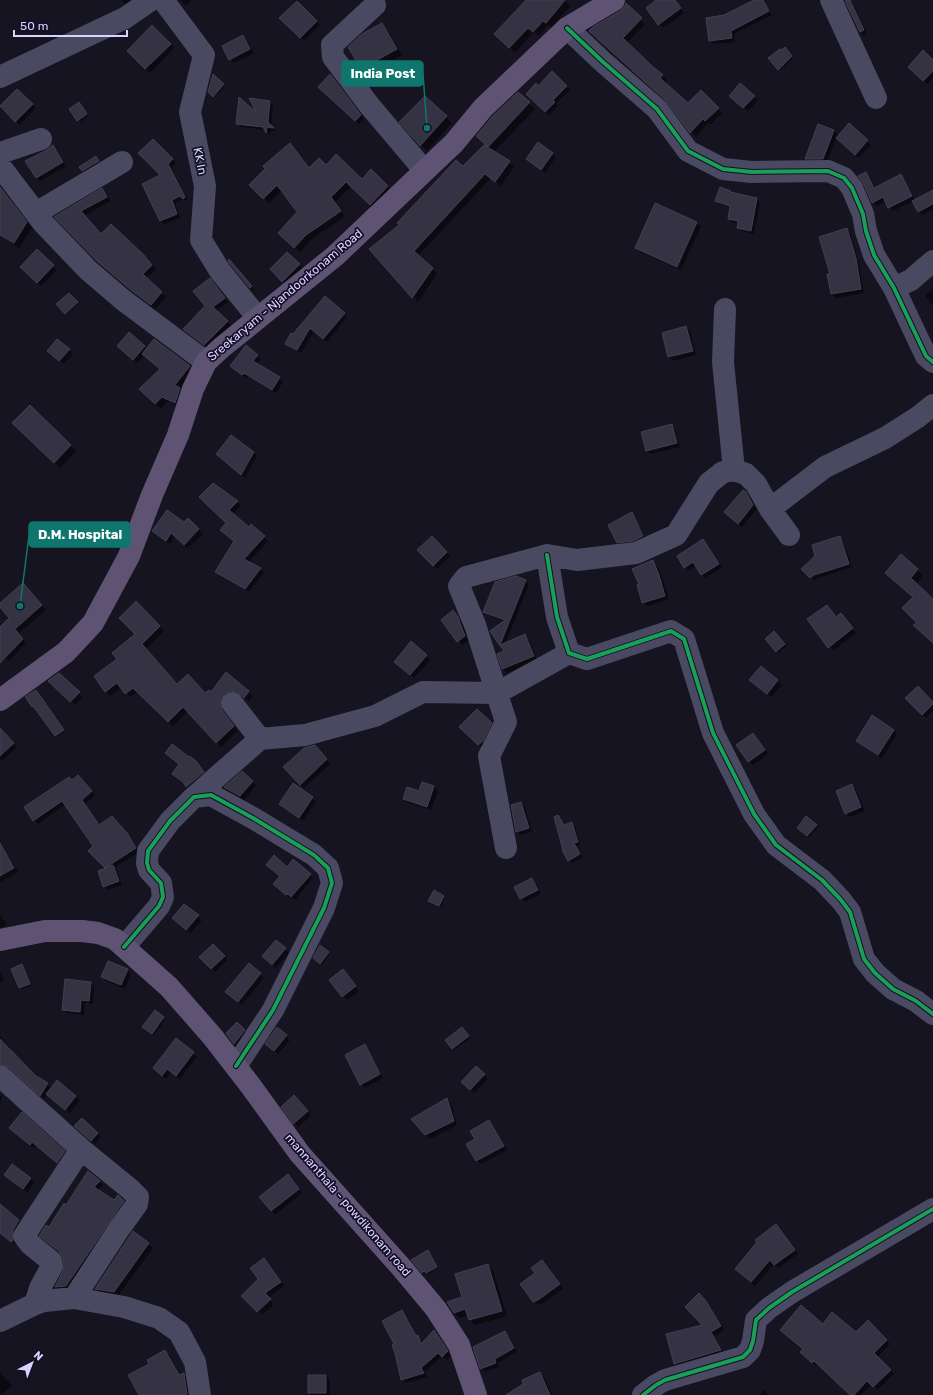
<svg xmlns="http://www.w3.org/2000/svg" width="933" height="1395" viewBox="0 0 933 1395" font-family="Rubik,sans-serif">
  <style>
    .shadow { fill: #0007 }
    .building { fill: #343243; stroke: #433f54 }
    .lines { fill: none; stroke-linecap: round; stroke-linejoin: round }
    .minor { stroke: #4a4962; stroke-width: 22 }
    .major { stroke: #5e5373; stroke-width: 22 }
    .cycleway-casing { stroke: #130f26; stroke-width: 6 }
    .cycleway { stroke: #1a9f57; stroke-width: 4 }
    .labels { text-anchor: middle; stroke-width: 3.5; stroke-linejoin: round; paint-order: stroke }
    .street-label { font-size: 12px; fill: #d9d4ff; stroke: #130f26 }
    .leader { fill: none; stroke: #0f766e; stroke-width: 1.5 }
    .callout-dot { fill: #0f766e; stroke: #130f26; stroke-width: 1.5 }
    .callout { fill: #0f766e; stroke: #0f766e; stroke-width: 1.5 }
    .callout-label { font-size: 13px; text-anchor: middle; font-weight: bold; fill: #fff }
  </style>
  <rect width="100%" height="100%" fill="#161421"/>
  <path class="shadow" d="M121,0H139L128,7Z
    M180,0H192L186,6Z
    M527,0H564L570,6L552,28L548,25L539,36L534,32L515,53L496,34Z
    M658,0H675L684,13L663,28L659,24Z
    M756,0H763L772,15L734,34L735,42L714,44L710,40L725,16Z
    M848,0L853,3L867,34L864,36L860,32Z
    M297,2L320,25L304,41L281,18Z
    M626,5L645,24L627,43L667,80L665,83L688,104L701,91L722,113L710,125L708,123L696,137L667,101L595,36L621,12Z
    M382,25L388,31L402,55L368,75L362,69L349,47Z
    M152,27L174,48L150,73L128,51Z
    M243,36L247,40L254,53L234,63L230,59Z
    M785,48L793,58L780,70L770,58Z
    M933,61V78L927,84L909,67Z
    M552,73L570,90L556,104L558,106L549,115L527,94L538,87Z
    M213,76L225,86L215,97L209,91Z
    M334,79L364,119L359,124L323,91Z
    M17,90L36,108L20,125L1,107Z
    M518,93L535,109L494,152L509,162L514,167L501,186L491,178L418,256L437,274L418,302L371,249L401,225L463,168L491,151L492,150L477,136Z
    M754,96L758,100L748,111L734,99Z
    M425,97L452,123L427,151L401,122Z
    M270,102L273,105L271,127L276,131H271L270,135L266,130L241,127L237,123L259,116Z
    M80,105L88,116L80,122L70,109Z
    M849,125L871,145L859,158L841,142Z
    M834,131L838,134L827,162H810L806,159Z
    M153,140L176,163L171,168L188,201L184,199L175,203L180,218L164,224L160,220L161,175Z
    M290,145L310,169L326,166L362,180L371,170L393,192L375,210L351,186L335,203L345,216L311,240L300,252L284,238L298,212L282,190L269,203L251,185Z
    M53,146L57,150L66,166L40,181L36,177Z
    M552,154L556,157L545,173L531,163Z
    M96,157L102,165L87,174L81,168Z
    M866,173L870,177L876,188L901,176L905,180L915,200L933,191V209L923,215L919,211L914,201L893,211L886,201L877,206L873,202Z
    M0,186L32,228L19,248L0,235Z
    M720,188L730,192L733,194L757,199L760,202L754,234L742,231L738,228L739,223L732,222L729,219L731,208L720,204L716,200Z
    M102,189L111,201L84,216L101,235L148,260L156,270L146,278L166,297L155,309L136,294L102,265L56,217Z
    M655,204L697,223L701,227L681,270L640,252L636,248Z
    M847,229L850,233L859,263L864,293L836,298L832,294L831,275Z
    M37,250L57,270L41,286L21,267Z
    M287,253L303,269L287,285L271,269Z
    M231,263L255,290L254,291L250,287Z
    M214,283L228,302L216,311L231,325L209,348L184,329L206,306Z
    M933,288V305L925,296Z
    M69,294L78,304L67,314L58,304Z
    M344,314L347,317L327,342L314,331L301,353L286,343L293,335Z
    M686,328L690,331L696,355L673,361L669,357L663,334Z
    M129,334L147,349L154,340L195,372L181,389L185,393L180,407L168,401L161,409L146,394L161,369L145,355L137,363L122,350Z
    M69,350L73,354L64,364L52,355Z
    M257,355L261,359L257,365L279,378L283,382L276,393L248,376L246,378L235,369Z
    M30,407L76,451L60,468L14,423Z
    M671,425L675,429L680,447L650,454L646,450Z
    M254,452L257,456L245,478L222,457Z
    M743,491L750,497L757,509L742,527L729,516Z
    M200,497L237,502L241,505L233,514L249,528L252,525L268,541L248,563L260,569L264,572L249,592L220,576L216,572L235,542L228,523Z
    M632,513L635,517L646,540L622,546L618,542Z
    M188,519L203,534L188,548L175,536L170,544L154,531L184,523Z
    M840,537L843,541L852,567L818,578L814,581L803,569Z
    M432,538L450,556L437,569L419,550Z
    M703,540L722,568L705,578L696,566L688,570L684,567Z
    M901,555L923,575L916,584L933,600V642L914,597Z
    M653,561L657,565L663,579L669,599L647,606L643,602L640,585Z
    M525,581L529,585L505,644L525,636L529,639L537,660L507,673L503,669L499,654L505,651L492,632L505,622L488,615L485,611Z
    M27,588L46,610L18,634L26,643L9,661L0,652V629L10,618L0,606V604Z
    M136,603L164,631L146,649L178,685L206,695L211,694L226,674L253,696L249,701L243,696L236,695L224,709L226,716L238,731L221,747L188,711L173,726L138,692L130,697L122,687L110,696L106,691L118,659L137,634Z
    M841,614L856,633L833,651L829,647L836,618Z
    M457,616L462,622L469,640L462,645L442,620Z
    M774,633L786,646L778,653L767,639Z
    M426,656L430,660L414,678L399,665Z
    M761,667L782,685L771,697L754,683Z
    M59,674L83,697L75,705L50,681Z
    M37,692L65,732L57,737L33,706Z
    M907,698L933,703V711L926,718Z
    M477,710L495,728L482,748L460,727Z
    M0,729L17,747L2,761L0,759Z
    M894,730L897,734L882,758L857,741Z
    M756,738L768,754L753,765L749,761Z
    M314,746L330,764L304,788L285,767Z
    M189,758L197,762L207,776L191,790L177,777Z
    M82,780L95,796L85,804L99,826L130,838L139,852L114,868L117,870L122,885L108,890L104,886L107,869L89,851L95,846L66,804L38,824L25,808L72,781Z
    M252,781L256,785L244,800L226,787Z
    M422,784L434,787L438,791L431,810L408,803L404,799L420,793Z
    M852,785L856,789L865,811L850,817L846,813Z
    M312,798L316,801L303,821L280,804Z
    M521,803L525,807L532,832L520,835L517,831Z
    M558,816L564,826L572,823L575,826L580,845L576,846L583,857L572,863L569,860Z
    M806,818L818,827L809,837L799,829Z
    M5,853L9,857L18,872L0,882V856Z
    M287,868L310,875L313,878L295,900L292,897L290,898L277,887Z
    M532,879L536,883L541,894L525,902L521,898Z
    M435,892L445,898L441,907L431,902Z
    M184,905L202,920L191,933L177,922Z
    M0,915L7,924L0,929Z
    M276,941L289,953L276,968L267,960Z
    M213,945L228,960L215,972L200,957Z
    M328,953L330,954L322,965L316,960Z
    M249,965L264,978L242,1005L230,996Z
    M22,966L31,986L21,989L20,988Z
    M127,970L131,974L125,989L106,981L102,977Z
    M0,972L4,980L0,983Z
    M347,974L359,991L347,1000L331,980Z
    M91,983L94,987L93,1004L85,1003L84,1015L66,1013L63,1009Z
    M155,1012L165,1020L154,1035L145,1029Z
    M237,1023L246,1032L236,1045L235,1043Z
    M277,1028L290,1040L278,1054L270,1048Z
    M463,1030L470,1038L454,1050L453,1048Z
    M0,1037L11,1048L10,1050L36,1077L52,1088L57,1082L80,1100L70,1113L47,1094L45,1099L13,1070L8,1067H2L0,1065Z
    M177,1040L197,1057L180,1079L171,1072L166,1079L158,1072Z
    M365,1045L368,1049L383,1078L365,1088L361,1084Z
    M476,1068L488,1079L474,1093L463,1082Z
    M0,1095L2,1096L0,1104Z
    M447,1099L451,1103L457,1125L430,1139L412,1119Z
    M298,1100L311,1116L298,1127L282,1107Z
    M82,1119L101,1137L95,1144L79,1130Z
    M489,1121L493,1125L507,1150L481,1164L477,1161L476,1139Z
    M14,1132L64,1152L68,1156L61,1166L36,1145L34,1148Z
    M5,1175L31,1178L34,1182L28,1192Z
    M292,1180L302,1193L275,1215L261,1197Z
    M99,1181L103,1185L98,1190L114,1201L118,1197L127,1205L70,1290L59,1291L56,1287L64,1272V1258L49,1228L66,1206Z
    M5,1209L23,1225L15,1240L16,1245L0,1232V1215Z
    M779,1229L798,1254L778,1268L774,1264L755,1286L740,1272Z
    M133,1232L153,1248L118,1296L100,1293L96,1289Z
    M429,1253L438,1268L428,1274L426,1272L424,1274L413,1260Z
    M542,1261L563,1289L542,1304L538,1305L534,1301L537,1273Z
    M268,1263L284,1286L268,1298L274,1304L262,1315L243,1296L259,1279Z
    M488,1265L493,1271L507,1316L475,1325L470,1320L468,1315L460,1318L454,1313Z
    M699,1294L710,1306L724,1330L714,1336L724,1354L679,1368L675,1364L668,1335L704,1325Z
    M402,1312L406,1315L417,1337L421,1340L422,1344L434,1331L451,1356L447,1360L442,1356L425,1372L427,1377L406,1383L402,1379L396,1344Z
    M868,1321L890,1344L877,1357L894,1374L878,1390L872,1384L861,1395H851L819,1364L816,1366L805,1356L823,1325L856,1333Z
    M505,1333L509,1336L517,1352L498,1363L499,1367L485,1372L481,1368Z
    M165,1351L169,1355L180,1376L184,1374L188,1378L190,1395H140L151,1364Z
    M0,1372L12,1386L1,1395H0Z
    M540,1374L545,1378L552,1395H518Z
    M309,1376H326L330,1380V1395H311L309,1393Z
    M764,1390L769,1395H759Z"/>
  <path class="building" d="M526,0H565L546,23L543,21L533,32L528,28L509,48L494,34Z
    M656,0H675L681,8L658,25L646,8Z
    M754,0H763L769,11L731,31L732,38L709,41L706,18L724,15Z
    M847,0H850L864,30L860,32L845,1Z
    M297,1L317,21L300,38L279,18Z
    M626,3L642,18L623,38L651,65L663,75L660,78L688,103L701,90L719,108L705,121L703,119L690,133L665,100L589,31L593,27L620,11L625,6Z
    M382,23L397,49L361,69L348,47L362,34Z
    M152,25L171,44L145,69L127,51Z
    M243,35L250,49L229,60L222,46Z
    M785,47L792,56L778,70L768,58L780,49L781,50Z
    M923,50L933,60V71L923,81L908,67Z
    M552,71L567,86L553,100L555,102L545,112L526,94L536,83L538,86Z
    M213,74L224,84L213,97L208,92Z
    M330,74L361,115L355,121L318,87Z
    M740,83L755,96L743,108L729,96Z
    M17,89L33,104L15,122L0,106Z
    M518,92L530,102L488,147L476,136L492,117Z
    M425,96L447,116L420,146L399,122Z
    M239,97L256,112L249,98L270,101L268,122L274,128L267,127L266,133L263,127L236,124Z
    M79,102L87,114L77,121L69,109Z
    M849,123L868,140L855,155L836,138Z
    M818,124L834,130L823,159H805Z
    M153,139L173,159L168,164L185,197L183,199L180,196L172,200L177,214L160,221L142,184L160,175L138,153Z
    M538,142L553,153L541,170L526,159Z
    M290,143L309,168L319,158L326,165L336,154L362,179L371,169L388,186L370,205L346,182L331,197L341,211L306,235L294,248L278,233L297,212L277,185L263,199L249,185L265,169L263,166Z
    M53,145L63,162L36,178L25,161L45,151Z
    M484,145L510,161L495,182L485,174L414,251L433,268L412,298L369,249L399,225L397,223L456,160L463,166Z
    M96,156L99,161L82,171L79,167Z
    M866,172L874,188L901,174L912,196L888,208L883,197L872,203L863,183L858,176Z
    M0,187L27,222L14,243L0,235Z
    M720,187L731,191L730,192L757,198L751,231L737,228L738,221L728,219L730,206L715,201Z
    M102,188L107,197L81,211L101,234L111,224L143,254L152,265L143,274L162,292L151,305L131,290L97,261L54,217Z
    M933,190V204L918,212L912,201Z
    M655,203L697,222L677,267L635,248Z
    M847,228L856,258L861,289L831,294L827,274H830L819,237Z
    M37,249L54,265L37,283L20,267Z
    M287,252L300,264L282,282L270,269Z
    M229,259L252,286L250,288L230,264L228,261Z
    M210,278L225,298L213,307L228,321L204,345L183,329L205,306L193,291Z
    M69,293L78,302L65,314L56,304Z
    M325,296L345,313L323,339L310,328L297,350L285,344L291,333L293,334Z
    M686,326L693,351L668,357L662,333Z
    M129,332L145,346L133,360L117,346Z
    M57,339L70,349L59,361L47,351Z
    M154,339L190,366L175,385L180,388L175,403L162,397L155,404L139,389L160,369L142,354Z
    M246,345L258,355L253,361L280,377L272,390L244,373L242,375L230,366Z
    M30,405L71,445L54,463L12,423Z
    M672,424L677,443L646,451L641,432Z
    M231,435L254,452L241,475L216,454Z
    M213,483L238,501L229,510L249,527L251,524L265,536L244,559L261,568L245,589L215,572L234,541L220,530L226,523L199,497Z
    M743,490L746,492L753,505L738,524L724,512Z
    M167,510L184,522L188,518L199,529L184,545L171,533L166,541L152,531Z
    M632,512L643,536L633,541L617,543L608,525Z
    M432,536L447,552L433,566L417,550Z
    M840,536L849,564L814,575L810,578L801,569L815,556L812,545Z
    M703,539L719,564L701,575L693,562L684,568L677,556Z
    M901,554L918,569L911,578L933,599V643L913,625L917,623L902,608L913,597L885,573Z
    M653,560L659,575L665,596L642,603L637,585L639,584L632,569Z
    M516,576L526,580L500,645L525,634L534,656L502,669L497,654L504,651L491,633L490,631L505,620L483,612L495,582Z
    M23,583L42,605L15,629L23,639L0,663V627L9,618L0,607V603Z
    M136,601L160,626L142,644L177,684L188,674L205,693L209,690L211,692L226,672L249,691L244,698L237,692L231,691L225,693L221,698L220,704L222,710L234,726L216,743L183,707L168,722L133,688L125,694L117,683L105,692L94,676L117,659L112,653L135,634L119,618Z
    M827,605L836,617L841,613L853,628L828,648L807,619Z
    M453,610L458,617L465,636L457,642L441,620Z
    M774,631L785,644L776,652L765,639Z
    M411,641L427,655L410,675L394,662Z
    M761,666L778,680L767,694L749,680Z
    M59,673L80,692L70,702L48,681Z
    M918,686L933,702V704L922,715L905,698Z
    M36,690L64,730L55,736L33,706L32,707L25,697Z
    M477,709L492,723L483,741L478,745L459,727Z
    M872,715L894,730L878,755L856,741Z
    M0,728L14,743L0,756Z
    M753,733L765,750L748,762L736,745Z
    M172,744L189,757L190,756L197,762L204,772L186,787L183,782L172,774L179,764L165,753Z
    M315,745L327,759L300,785L283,767L304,748Z
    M242,771L253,781L240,796L224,787Z
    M78,775L92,791L82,800L99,825L112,816L127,833L136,848L105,868L88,851L93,846L62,801L33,821L24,807L69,777L72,780Z
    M422,782L434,786L427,807L403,799L407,787L419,791Z
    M293,783L313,797L299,818L279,804Z
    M852,784L861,807L845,814L836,791Z
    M521,802L529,828L516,832L511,805Z
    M558,815L564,825L572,822L578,842L574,843L580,854L568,861L562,850H563L554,817Z
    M806,816L817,825L807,836L797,828Z
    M0,843L14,868L0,876Z
    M274,855L287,867L293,859L311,874L291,897L288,894L286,895L273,884L280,876L266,865Z
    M113,865L119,881L103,887L98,871Z
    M532,878L538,890L520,899L514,887Z
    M434,890L444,896L439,906L428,901Z
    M184,904L199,915L186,930L172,918Z
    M276,940L286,948L272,965L262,956Z
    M213,944L225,956L211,969L199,957Z
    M320,945L329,952L320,964L313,958Z
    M108,961L128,969L121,985L101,977Z
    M249,963L261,973L238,1002L225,992Z
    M22,964L30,984L19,988L11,969Z
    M343,969L356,986L342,997L329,980Z
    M65,979L91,982L89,1001L81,1000L80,1012L62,1010Z
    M155,1010L164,1017L152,1034L142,1027Z
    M237,1022L245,1030L234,1044L226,1033Z
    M277,1027L287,1035L274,1051L265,1044Z
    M462,1027L469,1036L452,1049L445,1040Z
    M176,1038L194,1052L176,1076L167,1069L162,1076L153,1068Z
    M0,1039L36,1076L48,1083L40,1096L8,1067L0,1064Z
    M365,1044L380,1074L360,1085L345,1055Z
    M476,1066L485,1074L470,1090L461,1082Z
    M57,1080L76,1096L65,1110L46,1094Z
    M294,1095L308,1111L293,1124L281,1107Z
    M447,1098L454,1121L425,1135L411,1119Z
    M22,1112L65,1151L57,1163L32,1142L30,1145L9,1128Z
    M82,1118L98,1133L91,1141L74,1126Z
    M489,1120L504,1146L476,1161L466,1144L475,1139L470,1131Z
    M12,1164L31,1178L23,1189L4,1175Z
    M88,1171L100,1181L94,1187L114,1200L118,1195L124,1201L66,1286L55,1287L63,1271L64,1264L63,1259L59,1251L39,1236L46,1225L49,1227L64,1203L66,1205Z
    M288,1174L299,1189L271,1211L259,1197Z
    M0,1204L19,1220L13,1230L12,1236L13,1240L11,1242L0,1233Z
    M776,1224L795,1250L774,1265L770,1260L751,1282L735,1269L757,1242L755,1240Z
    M133,1231L149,1243L114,1292L95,1289Z
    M428,1250L437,1267L426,1273L424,1271L422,1273L411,1260Z
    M264,1258L281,1282L265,1293L271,1299L257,1312L241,1296L258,1279L250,1268Z
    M542,1260L560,1284L538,1300L533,1302L520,1284L535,1273L531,1268Z
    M488,1264L502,1311L469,1320L465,1309L454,1313L447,1302L462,1297L455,1274Z
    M699,1293L706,1301L721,1326L711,1332L721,1350L674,1364L666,1334L702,1325L685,1307Z
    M801,1305L823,1324L832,1312L856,1332L868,1320L887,1340L874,1353L891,1370L873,1387L867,1381L854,1395H850L814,1361L812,1363L800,1352L803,1349L780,1330Z
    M402,1310L416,1336L418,1335L421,1344L434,1330L448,1351L442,1357L438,1353L421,1368L424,1373L401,1380L395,1353L392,1345L394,1344L382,1321Z
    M505,1331L514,1348L495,1359L496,1363L480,1369L473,1347Z
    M165,1350L179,1375L184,1373L187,1394L185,1395H139L128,1375L149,1364L147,1360Z
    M540,1372L550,1395H506L523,1384L522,1380Z
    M308,1375H326V1393H308Z"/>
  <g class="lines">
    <path class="minor" d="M163,0L204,55L190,112L205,186L201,240L220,271L258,318
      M831,0L876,98
      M375,5L332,45L333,57L369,105L424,170
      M567,28L603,62L657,109L688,151L723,169L752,172L828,171L844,178L852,188L863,214L866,231L874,255L894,288L926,356L933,362
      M0,77L125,18L151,0
      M0,153L41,139
      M0,166L44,224L88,270L123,300L206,362
      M36,213L122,162
      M894,288L911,280L933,261
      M725,309L723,362L734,470
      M770,509L825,467L885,438L918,417L933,405
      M547,555L557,617L569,653L587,659L671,631L684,639L713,733L754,814L776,845L822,880L841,900L850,912L864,959L875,973L893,989L916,1001L933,1014
      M232,703L260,739
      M194,797L260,739L305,735L375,716L423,692L497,693L569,653
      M506,848L489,756L506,722L475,625L459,586L466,577L547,555L577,560L636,553L676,535L709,483L723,472L734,470L746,474L756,484L770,509L789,535
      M124,947L159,906L163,897L161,883L149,870L147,863L148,851L170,821L194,797L211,795L253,818L314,855L328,868L332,883L324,908L273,1010L236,1066
      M0,1076L81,1149L130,1189L138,1197L137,1204L119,1229L74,1298
      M35,1304L40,1288L52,1266L51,1261L30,1244L24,1236L81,1149
      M0,1321L35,1304L44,1301L74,1298L124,1307L159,1318L179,1332L195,1362L200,1395
      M643,1395L656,1385L665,1380L743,1357L750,1350L753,1341L756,1320L769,1308L792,1292L933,1209"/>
    <path class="major" d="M0,700L66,652L93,623L129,556L152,495L178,435L193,389L206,362L221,348L335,256L454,143L483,108L567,28L614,0
      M0,940L45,931H82L98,933L115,939L169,987L212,1036L250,1085L300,1154L401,1267L436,1309L459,1345L476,1395"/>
    <g class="cycleway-casing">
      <path id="cycleway" d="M567,28L603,62L657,109L688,151L723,169L752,172L828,171L844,178L852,188L863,214L866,231L874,255L894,288L926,356L933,362
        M547,555L557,617L569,653L587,659L671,631L684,639L713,733L754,814L776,845L822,880L841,900L850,912L864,959L875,973L893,989L916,1001L933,1014
        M124,947L159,906L163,897L161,883L149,870L147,863L148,851L170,821L194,797L211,795L253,818L314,855L328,868L332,883L324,908L273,1010L236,1066
        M643,1395L656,1385L665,1380L743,1357L750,1350L753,1341L756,1320L769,1308L792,1292L933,1209"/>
    </g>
    <use href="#cycleway" class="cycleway"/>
  </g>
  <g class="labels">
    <g class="street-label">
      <text transform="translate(200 161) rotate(78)" y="4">KK ln</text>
      <text transform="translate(285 295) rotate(-40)" y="4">Sreekaryam - Njandoorkonam Road</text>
      <text transform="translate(348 1205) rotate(49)" y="4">mannanthala - powdikonam road</text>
    </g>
  </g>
  <path class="leader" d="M427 128L423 74M20 606L29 535"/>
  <g class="callout-dot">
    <circle cx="427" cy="128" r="4"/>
    <circle cx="20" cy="606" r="4"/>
  </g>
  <g class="callout">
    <rect x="342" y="61" width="81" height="25" rx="4"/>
    <rect x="29" y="522" width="101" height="25" rx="4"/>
  </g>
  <g class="callout-label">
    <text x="383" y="78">India Post</text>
    <text x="80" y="539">D.M. Hospital</text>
  </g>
  <g transform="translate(32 1363) rotate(42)" stroke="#130f26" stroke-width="3" paint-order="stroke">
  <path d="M0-3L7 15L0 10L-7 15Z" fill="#d9d4ff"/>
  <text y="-6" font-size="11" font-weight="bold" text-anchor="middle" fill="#d9d4ff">N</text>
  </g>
  <path d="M14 30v6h113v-6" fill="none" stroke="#d9d4ff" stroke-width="2"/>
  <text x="20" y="30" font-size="12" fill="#d9d4ff" stroke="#130f26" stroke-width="3" paint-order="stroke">50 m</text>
</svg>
